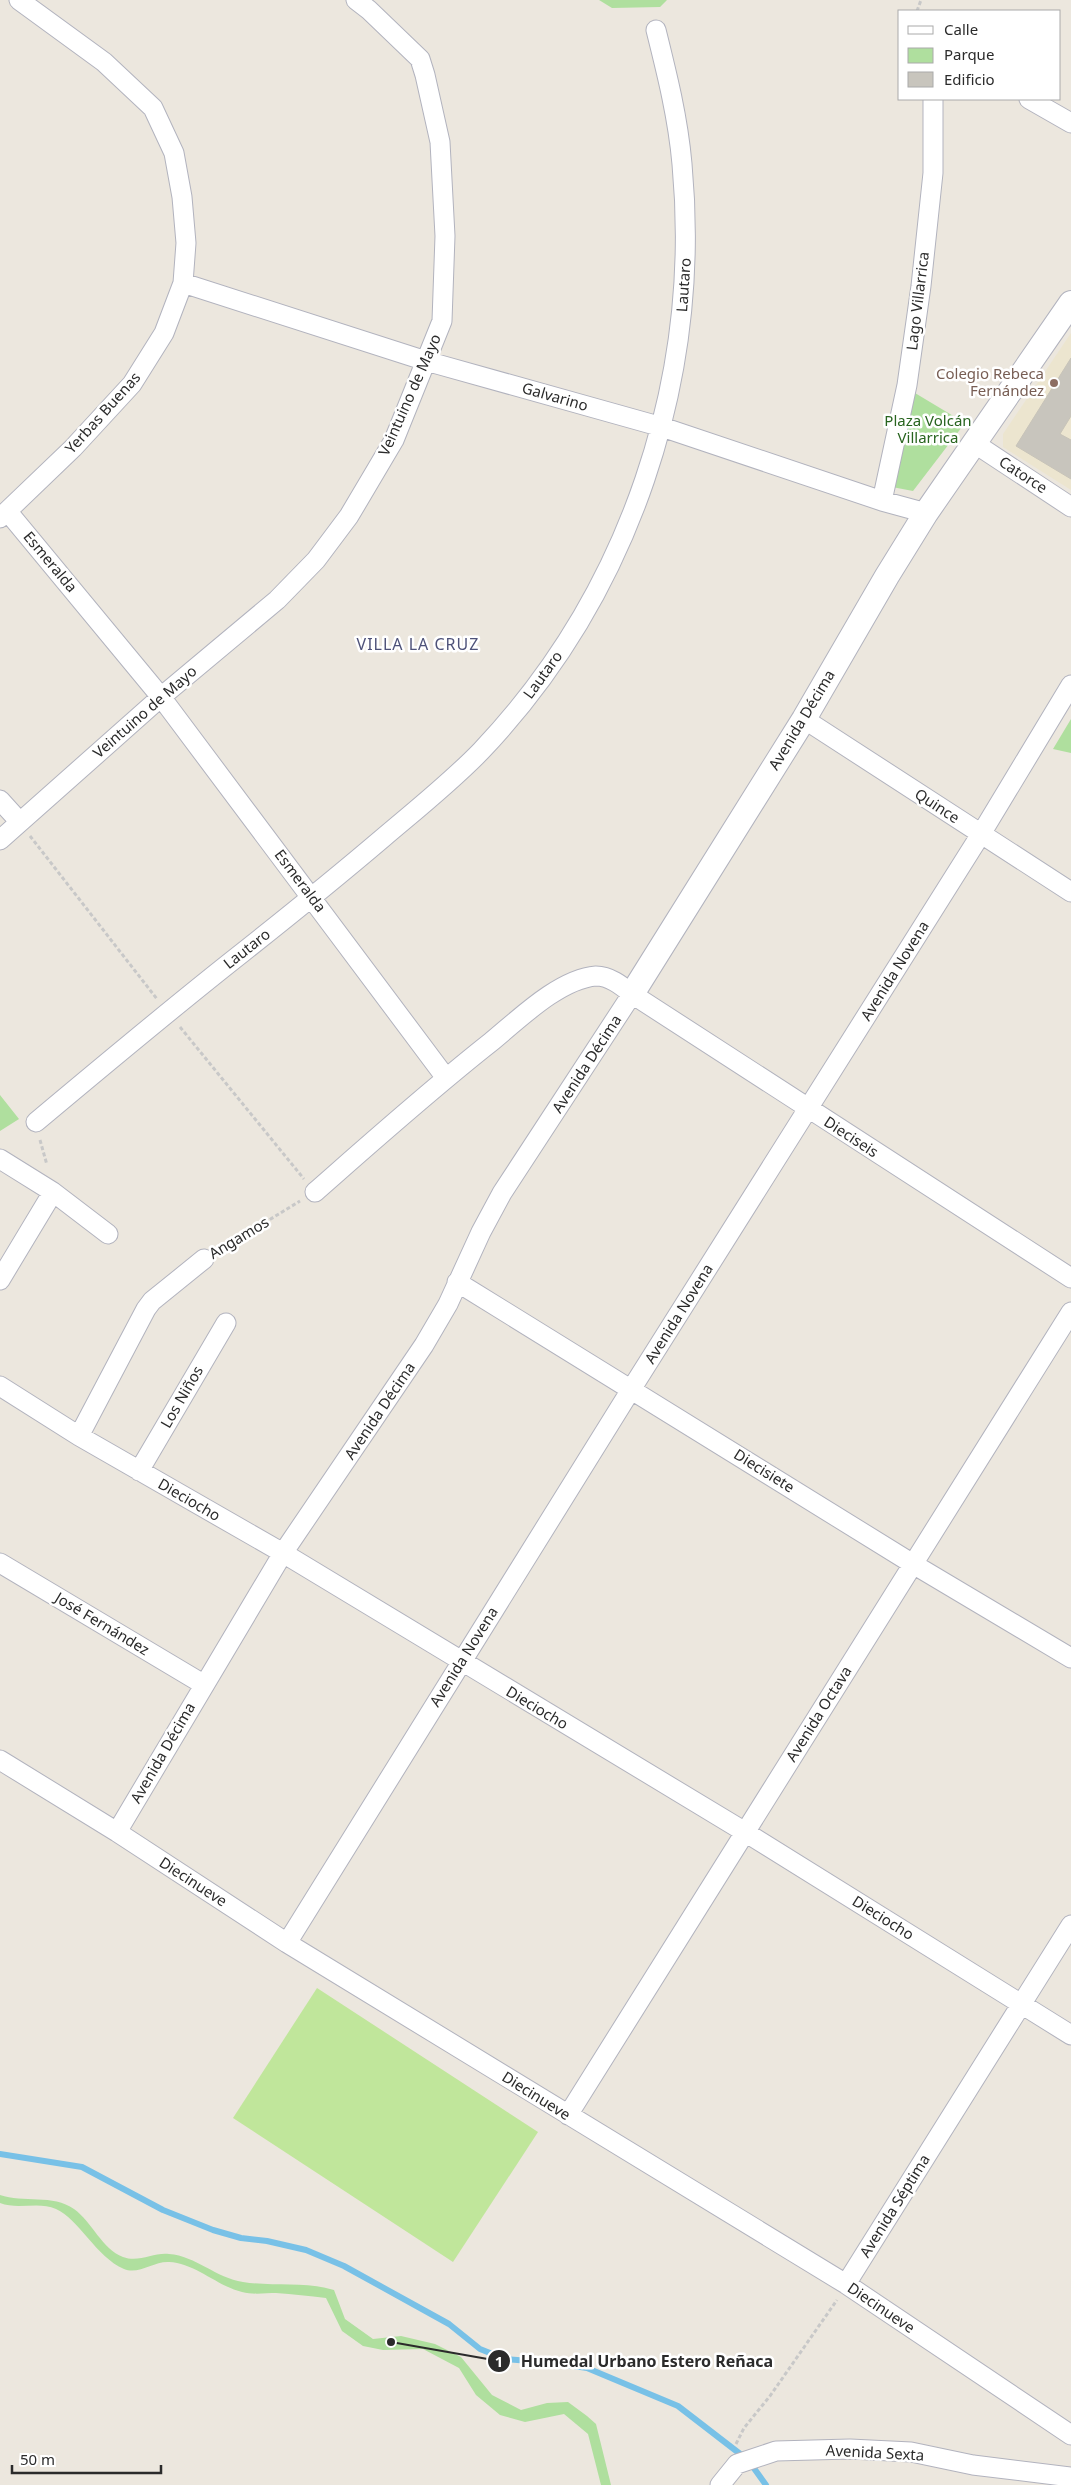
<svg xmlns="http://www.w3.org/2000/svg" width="1071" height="2485" viewBox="0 0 1071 2485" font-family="'Noto Sans',sans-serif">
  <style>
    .education { fill: #ece5cf }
    .green { fill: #afdf9e }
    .pitch { fill: #c0e69b }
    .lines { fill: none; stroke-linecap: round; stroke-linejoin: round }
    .stream { stroke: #78c1e7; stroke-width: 6 }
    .building { fill: #c8c5bd; stroke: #c7c3b8 }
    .minor-casing { stroke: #b2b3be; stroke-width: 21 }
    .tertiary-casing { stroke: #b2b3be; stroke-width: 26 }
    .path { stroke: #c8c8c8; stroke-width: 3; stroke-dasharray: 4 2.5; stroke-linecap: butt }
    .minor { stroke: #fff; stroke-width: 19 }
    .tertiary { stroke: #fff; stroke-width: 24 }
    .education-dot { fill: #8d6e63; stroke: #fff; stroke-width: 2 }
    .labels { text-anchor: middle; stroke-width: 5; stroke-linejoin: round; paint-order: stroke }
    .street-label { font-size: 15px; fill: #2b2b2b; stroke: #fff }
    .education-label { font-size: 15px; fill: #785e54; stroke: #fff; text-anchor: end }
    .park-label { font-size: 15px; fill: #28641f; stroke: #fff }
    .neighbourhood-label { font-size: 16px; letter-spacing: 1px; fill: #4e5279; stroke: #fff }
    .leader { fill: none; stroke: #2b2b2b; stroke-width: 2 }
    .callout-dot { fill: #2b2b2b; stroke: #fff; stroke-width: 2 }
    .mark-label { font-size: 15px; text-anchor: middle; font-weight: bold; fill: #fff }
    .callout-label { font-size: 16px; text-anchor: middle; font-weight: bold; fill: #2b2b2b; stroke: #fff; stroke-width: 5; stroke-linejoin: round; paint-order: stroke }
  </style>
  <rect width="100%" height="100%" fill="#ece7de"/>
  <path class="education" d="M1071,333V490L1003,447V434Z"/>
  <path class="green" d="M599,0H667L660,7L612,8Z
    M910,390L965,423L913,491L892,487Z
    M1071,719V753L1053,749Z
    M0,1095L19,1119L0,1131Z
    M0,2195C23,2203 53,2194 74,2209C92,2222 102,2249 123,2257C139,2263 154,2252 169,2254C196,2256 216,2278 243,2282C274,2287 303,2281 334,2290L345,2319L373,2339L401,2336L435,2344L461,2357L492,2395L521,2410L547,2403L568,2402L587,2416L596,2424L611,2485H601L588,2434L564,2414L525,2422L500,2415L476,2395L459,2368L423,2349L383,2350L363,2346L342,2331L326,2298C309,2296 293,2294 276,2293C266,2293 253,2295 242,2292C217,2286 195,2263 169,2262C154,2261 139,2275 124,2269C96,2257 79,2219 56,2209C39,2201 18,2210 0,2203Z"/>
  <path class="pitch" d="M317,1988L538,2132L453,2262L233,2118Z"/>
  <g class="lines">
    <path class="stream" d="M0,2154L82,2167L163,2210L213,2230L241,2238L267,2241L306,2250L344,2266L449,2324L480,2349L505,2359L554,2363L587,2368L678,2406L748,2460L766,2485"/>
  </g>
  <path class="building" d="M1071,358V416L1060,434L1071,440V479L1016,446Z"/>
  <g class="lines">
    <g class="minor-casing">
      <path id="minor" d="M1029,99L1071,123
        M183,283L426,361L662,427L882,501L926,513
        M974,443L1071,507
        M882,501L907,385L921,286L933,173V99
        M8,512L161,697L446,1078
        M0,518L73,448L132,384L164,333L183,283L186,243L182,197L174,153L153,108L104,62L19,0
        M804,719L1071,892
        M0,800L19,821
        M0,840L161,697L277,600L316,560L349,516L394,440L442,321L445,236L440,142L425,75L420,59L369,10L356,0
        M36,1122C104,1065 172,1008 242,953C290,915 337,877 384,837C417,809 451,782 481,751C630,594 702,379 682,164C678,118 667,74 656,30
        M0,1159L53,1192L108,1234
        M315,1192C373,1141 430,1090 491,1042C518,1020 559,979 596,976C610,976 622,986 632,994L1071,1278
        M0,1280L53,1192
        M457,1282L913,1564L1071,1658
        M0,1386L79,1436L283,1553L745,1832L1071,2035
        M79,1436L146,1309L152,1301L204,1259
        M139,1471L226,1323
        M0,1563L203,1684
        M0,1760L117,1832L287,1943L846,2284L1071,2435
        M117,1832L283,1553L424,1345L448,1304L481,1232L502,1193L632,994
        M287,1943L632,1388L981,834L1071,685
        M568,2115L1071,1312
        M846,2284L1071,1925
        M720,2485L737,2464L776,2451L850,2449L911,2452L973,2465L1071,2477"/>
    </g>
    <g class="tertiary-casing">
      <path id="tertiary" d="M632,994L804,719L887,576L926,513L1071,303"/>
    </g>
    <path class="path" d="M917,11L921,0
      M30,836L157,999
      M180,1027L304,1179
      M40,1140L47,1165
      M220,1250L300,1201
      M736,2444L744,2428L770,2396L837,2300"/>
    <use href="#minor" class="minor"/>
    <use href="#tertiary" class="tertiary"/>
  </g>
  <circle class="education-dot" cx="1054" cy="383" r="5"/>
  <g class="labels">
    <g class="street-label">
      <text transform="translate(684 285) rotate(-86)" y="5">Lautaro</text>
      <text transform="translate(918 301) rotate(-83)" y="5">Lago Villarrica</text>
      <text transform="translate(410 395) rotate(-66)" y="5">Veintuino de Mayo</text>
      <text transform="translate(555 397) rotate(16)" y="5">Galvarino</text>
      <text transform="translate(103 413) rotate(-48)" y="5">Yerbas Buenas</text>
      <text transform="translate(1023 475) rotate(33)" y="5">Catorce</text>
      <text transform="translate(50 562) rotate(50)" y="5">Esmeralda</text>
      <text transform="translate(543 675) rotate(-54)" y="5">Lautaro</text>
      <text transform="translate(145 712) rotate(-41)" y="5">Veintuino de Mayo</text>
      <text transform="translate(802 720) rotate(-59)" y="5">Avenida Décima</text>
      <text transform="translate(937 806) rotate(33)" y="5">Quince</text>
      <text transform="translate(300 881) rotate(53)" y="5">Esmeralda</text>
      <text transform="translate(247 949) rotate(-38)" y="5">Lautaro</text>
      <text transform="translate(895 971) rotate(-58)" y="5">Avenida Novena</text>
      <text transform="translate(587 1064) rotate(-57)" y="5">Avenida Décima</text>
      <text transform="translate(851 1137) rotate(33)" y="5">Dieciseis</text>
      <text transform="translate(239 1238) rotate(-31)" y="5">Angamos</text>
      <text transform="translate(679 1314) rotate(-58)" y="5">Avenida Novena</text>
      <text transform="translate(182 1397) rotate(-60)" y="5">Los Niños</text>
      <text transform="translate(380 1411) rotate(-56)" y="5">Avenida Décima</text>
      <text transform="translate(764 1471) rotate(32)" y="5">Diecisiete</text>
      <text transform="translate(189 1500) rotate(30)" y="5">Dieciocho</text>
      <text transform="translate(102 1624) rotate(31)" y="5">José Fernández</text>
      <text transform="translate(464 1657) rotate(-58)" y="5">Avenida Novena</text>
      <text transform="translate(537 1708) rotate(31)" y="5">Dieciocho</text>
      <text transform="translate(819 1714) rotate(-58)" y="5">Avenida Octava</text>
      <text transform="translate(163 1753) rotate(-60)" y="5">Avenida Décima</text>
      <text transform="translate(193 1882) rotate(33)" y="5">Diecinueve</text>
      <text transform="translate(883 1918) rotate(32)" y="5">Dieciocho</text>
      <text transform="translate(536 2096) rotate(32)" y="5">Diecinueve</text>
      <text transform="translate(895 2206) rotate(-58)" y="5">Avenida Séptima</text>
      <text transform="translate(881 2308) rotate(34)" y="5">Diecinueve</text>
      <text transform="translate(875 2453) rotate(3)" y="5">Avenida Sexta</text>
    </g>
    <g class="education-label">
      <text x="1044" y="379">Colegio Rebeca<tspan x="1044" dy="17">Fernández</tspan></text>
    </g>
    <g class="park-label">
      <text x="928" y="426">Plaza Volcán<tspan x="928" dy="17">Villarrica</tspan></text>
    </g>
    <g class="neighbourhood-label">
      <text x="418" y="650">VILLA LA CRUZ</text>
    </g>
  </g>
  <path class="leader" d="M391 2342L499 2361"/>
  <g class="callout-dot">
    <circle cx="391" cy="2342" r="5"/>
    <circle cx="499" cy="2361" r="12"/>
  </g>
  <g class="mark-label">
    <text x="499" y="2367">1</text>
  </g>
  <g class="callout-label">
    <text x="647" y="2367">Humedal Urbano Estero Reñaca</text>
  </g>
  <rect x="898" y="10" width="162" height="90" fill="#ffffff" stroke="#aaaaaa"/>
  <rect x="908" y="26" width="25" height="8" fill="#ffffff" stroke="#aaaaaa"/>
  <text x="944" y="35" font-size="15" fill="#2b2b2b">Calle</text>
  <rect x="908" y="48" width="25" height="15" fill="#afdf9e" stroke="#aaaaaa"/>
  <text x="944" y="60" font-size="15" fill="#2b2b2b">Parque</text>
  <rect x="908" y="72" width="25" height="15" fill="#c8c5bd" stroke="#aaaaaa"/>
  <text x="944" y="85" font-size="15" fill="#2b2b2b">Edificio</text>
  <path d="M12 2465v8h149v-8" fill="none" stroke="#2b2b2b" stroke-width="2.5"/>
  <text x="20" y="2465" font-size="15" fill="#2b2b2b" stroke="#ffffff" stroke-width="4" paint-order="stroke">50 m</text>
</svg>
